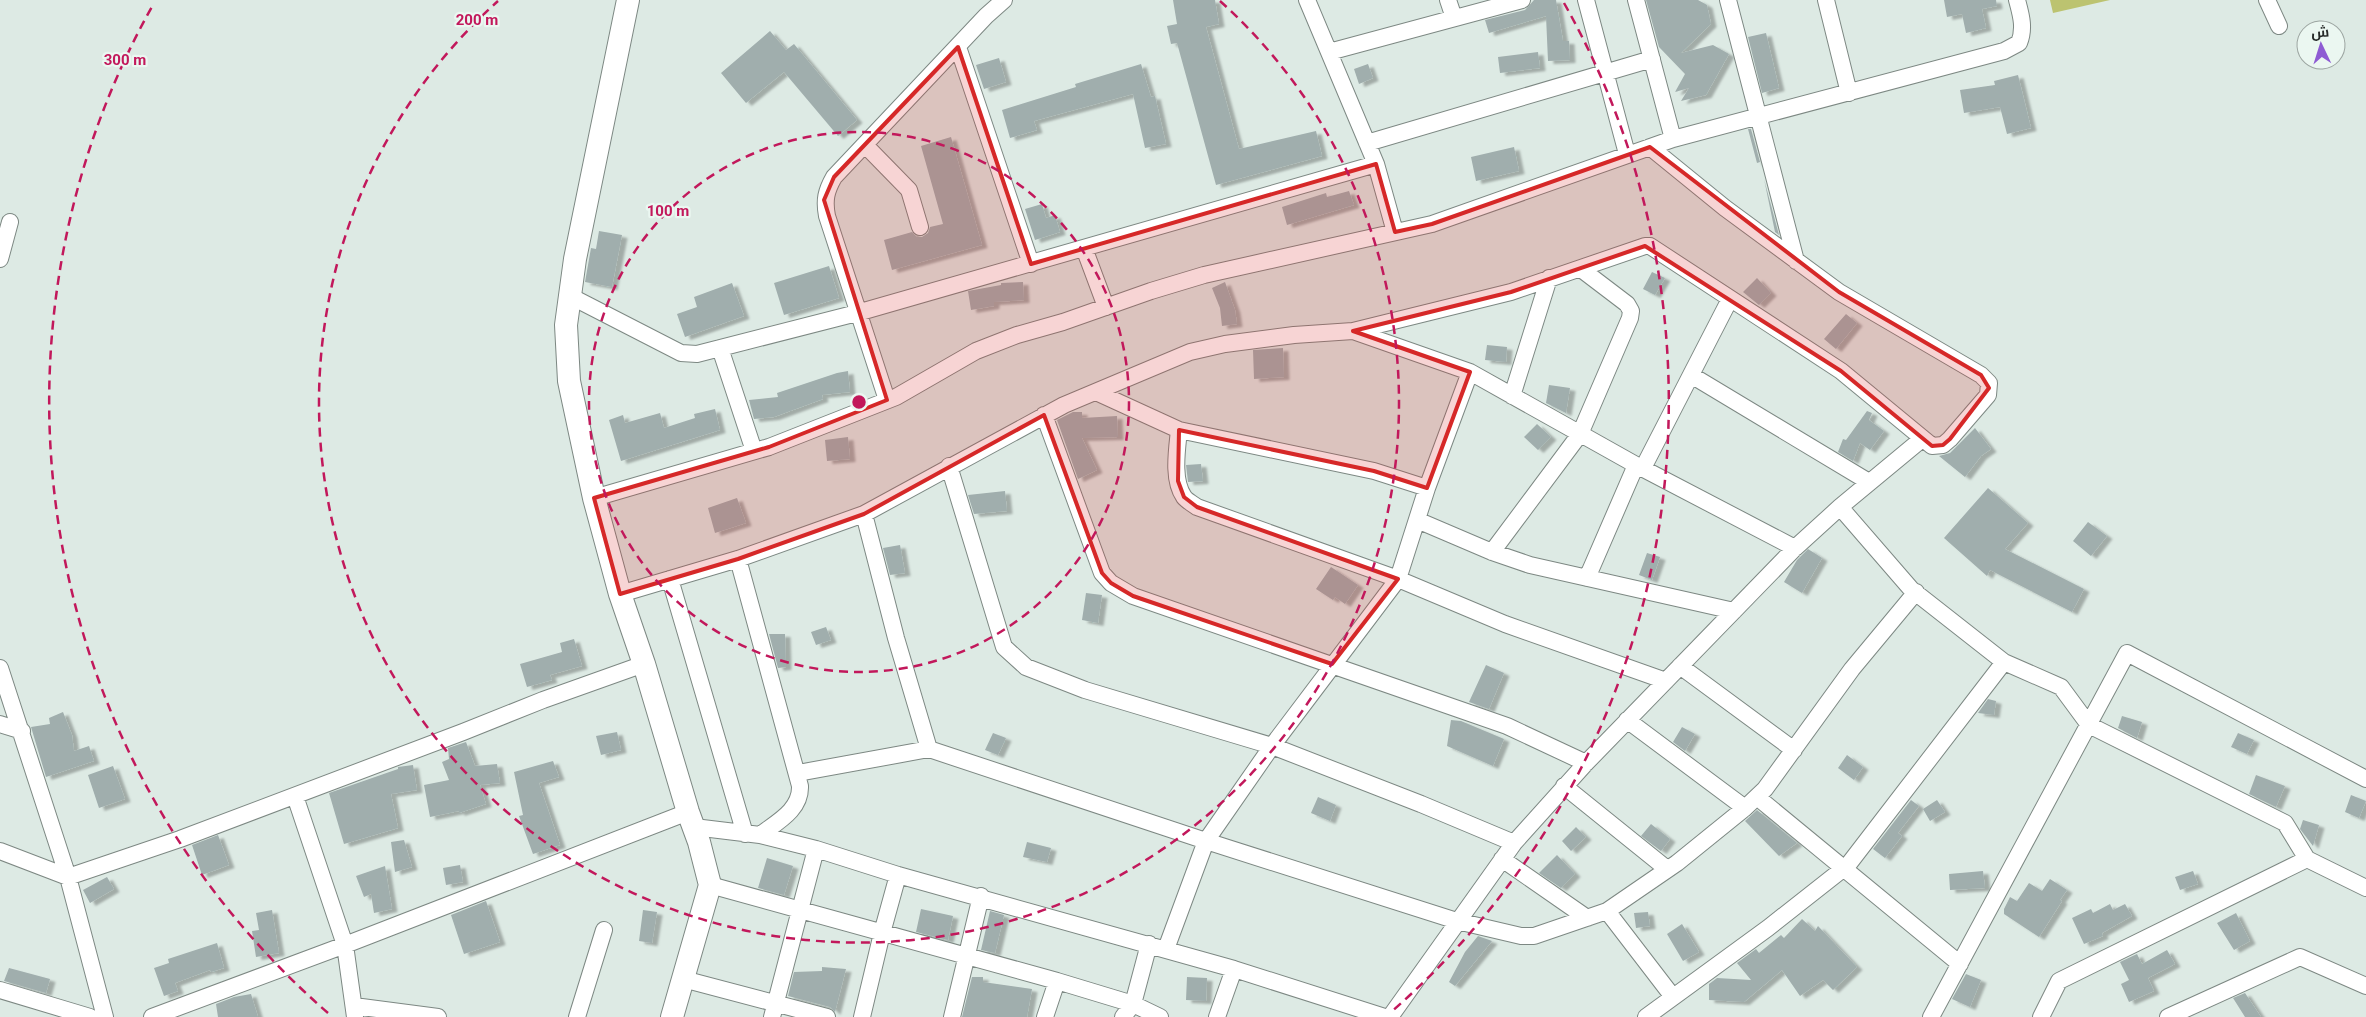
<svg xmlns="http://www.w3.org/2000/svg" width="2366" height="1017" viewBox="0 0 2366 1017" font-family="Roboto,Cairo,sans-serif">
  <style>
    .green { fill: #bcc370 }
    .building { fill: #a0aead; filter: url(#shadow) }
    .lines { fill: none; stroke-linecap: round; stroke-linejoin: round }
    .street-casing { stroke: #7d8883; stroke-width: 18 }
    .secondary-casing { stroke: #7d8883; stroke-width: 24 }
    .street { stroke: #fff; stroke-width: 16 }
    .secondary { stroke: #fff; stroke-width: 22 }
    .marked { fill: #d62828; fill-opacity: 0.2; stroke: #d62828; stroke-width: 4; stroke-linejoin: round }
    .ring { fill: none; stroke: #c2185b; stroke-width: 2.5; stroke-dasharray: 9 6 }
    .centre { fill: #c2185b; stroke: #ebf7f1; stroke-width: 2.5 }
    .ring-label { font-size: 15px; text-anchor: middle; font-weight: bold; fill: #c2185b; stroke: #ebf7f1; stroke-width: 4.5; stroke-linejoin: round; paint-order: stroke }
  </style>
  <defs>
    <filter id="shadow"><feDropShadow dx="5.5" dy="3" stdDeviation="1" flood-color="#0004"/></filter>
  </defs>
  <rect width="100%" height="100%" fill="#ddeae4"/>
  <path class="green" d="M2050,0H2110L2053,13Z"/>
  <path class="building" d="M1173,0H1215L1219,24L1206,27L1239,149L1316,131L1322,156L1216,185L1177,43L1171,44L1167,26L1177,24Z
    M1534,0H1556L1563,41H1569L1570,60L1548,61L1546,16L1489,33L1485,20L1525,10Z
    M1646,0H1698L1707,5L1711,24L1681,53L1713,45L1729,54L1706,95L1681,101L1689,88L1675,92L1685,74L1659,47Z
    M1944,0H1996L1997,6L1982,9L1986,28L1966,33L1962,14L1947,17Z
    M770,31L786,50L794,44L857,120L838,136L784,72L746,103L721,73Z
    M1766,33L1779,88L1762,93L1748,37Z
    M1538,52L1540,68L1500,73L1498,57Z
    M999,58L1006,82L984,89L976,65Z
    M1141,64L1151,97L1155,96L1166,144L1145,148L1133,94L1034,121L1037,130L1010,138L1002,110L1076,87L1075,84Z
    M1368,64L1373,78L1359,84L1354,69Z
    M2018,75L2031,128L2007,134L2000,107L1964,113L1960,90L1995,85L1994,81Z
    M1748,129H1751L1760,162L1757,163Z
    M951,137L982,245L892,270L884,240L912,232L917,237H922L928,233L930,227L943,224L921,146Z
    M1514,147L1519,171L1476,181L1471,157Z
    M1764,179L1779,235L1775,232Z
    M1349,191L1354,205L1287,225L1282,207L1326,193L1327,197Z
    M1042,204L1046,218L1055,215L1060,232L1035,240L1025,209Z
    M599,231L622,235L612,287L585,282L591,248L596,249Z
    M829,266L839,298L784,315L774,283Z
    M1652,272L1665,278L1655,295L1643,289Z
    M1757,278L1771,293L1759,305L1743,292Z
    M1023,282L1024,300L994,302V306L971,310L968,291L1001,285V283Z
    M1225,282L1235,310L1237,324L1222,326L1220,308L1212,288Z
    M732,283L744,316L685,337L677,314L697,307L694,297Z
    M1846,314L1857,323L1836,349L1824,339Z
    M1487,345L1507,347L1506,362L1485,360Z
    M1283,348L1284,377L1254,379L1253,350Z
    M848,371L850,392L822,395L823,399L774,417L754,419L749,400L778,397L777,393L837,373Z
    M1549,385L1570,388L1566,413L1546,403Z
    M715,409L720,430L621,461L609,420L623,415L625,423L660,413L664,428L695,418L694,414Z
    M1867,411L1872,413L1869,420L1884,431L1870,450L1860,443L1853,461L1838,452L1843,439L1846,440Z
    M1073,412H1082V418L1117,416L1118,437L1082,438L1097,470L1078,479L1057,420Z
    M1537,424L1551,437L1538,450L1524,437Z
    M1975,428L1991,449L1981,456L1965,477L1939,456L1950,453Z
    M848,437L850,459L827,461L825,440Z
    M1201,464L1203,481L1188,482L1186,465Z
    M1988,488L2028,523L2005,549L2084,589L2072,612L1990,570L1987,576L1944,538Z
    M1005,491L1007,511L974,514L968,495Z
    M737,498L746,523L715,533L708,508Z
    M2088,522L2107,536L2091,556L2073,541Z
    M900,545L905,573L890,575L883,548Z
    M1808,549L1822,558L1802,593L1784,582L1797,560Z
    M1647,553L1660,557L1652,580L1639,575Z
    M1331,567L1358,585L1345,604L1335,597L1333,600L1316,589Z
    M1086,593L1102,595L1098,623L1082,620Z
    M826,627L831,640L816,645L811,632Z
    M769,634H785L786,667L778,668Z
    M574,639L582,666L550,675L552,680L527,687L520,664L562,652L560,643Z
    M1486,665L1504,673L1489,709L1469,702Z
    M1988,699L1996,701L1994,715L1978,713Z
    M63,712L72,735L74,751L89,746L94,761L46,777L31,727L50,724L49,718Z
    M2122,716L2142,722L2137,738L2118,728Z
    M1451,720L1461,721L1504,739L1493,766L1447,746Z
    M1682,727L1695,734L1685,751L1673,742Z
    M617,732L621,750L601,755L596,736Z
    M993,733L1006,738L998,755L985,750Z
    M2238,733L2254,740L2247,754L2231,747Z
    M466,742L475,766L497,764L500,783L480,785L486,804L459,813V811L430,817L424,785L449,780L442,762L449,759L448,748Z
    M1847,755L1863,767L1854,780L1838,768Z
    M553,761L559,777L539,783L560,845L533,854L519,816L523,815L514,772Z
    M413,765L417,790L391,794L398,828L344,844L329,793L398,769V767Z
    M113,766L125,799L99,808L88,775Z
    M2256,775L2285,786L2276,807L2249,794Z
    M2351,795L2366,801L2359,818L2345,812Z
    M1318,797L1336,805L1330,821L1311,813Z
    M1911,800L1919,806L1898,833L1902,836L1885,858L1873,849Z
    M1937,800L1945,812L1930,821L1923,809Z
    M1757,810L1797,843L1779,856L1745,821Z
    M2303,820L2319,825L2313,846L2300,829Z
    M1651,824L1670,839L1661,851L1641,836Z
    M1576,827L1586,837L1571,851L1562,841Z
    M218,835L229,865L202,875L192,845Z
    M404,840L412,867L395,872L391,842Z
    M1027,842L1051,848L1047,862L1023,857Z
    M1557,855L1575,874L1561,888L1539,873Z
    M767,858L793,866L784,895L758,888Z
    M460,865L463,882L446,885L443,868Z
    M385,866L392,909L374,913L371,894L364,897L356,876Z
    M1983,871L1985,888L1950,890L1949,874Z
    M2193,871L2198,884L2180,890L2175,877Z
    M107,877L114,889L90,903L83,890Z
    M2050,879L2067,890L2060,900L2062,901L2039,937L2004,914V909L2010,897L2017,901L2029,883L2042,891Z
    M486,901L500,942L464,954L451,915Z
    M2110,904L2113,910L2125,904L2132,916L2102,933L2103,936L2084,944L2072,918L2091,909L2093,913Z
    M921,909L953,916L948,940L916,932Z
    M272,910L279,953L256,957L252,931L259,930L256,913Z
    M643,910L657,912L652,943L639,941Z
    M990,911L1004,915L995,953L981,950Z
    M1648,912L1650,926L1636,928L1634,913Z
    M2236,913L2250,941L2234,950L2217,923Z
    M1802,919L1815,931L1818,926L1857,967L1833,990L1823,980L1800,996L1782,970L1744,1002L1709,1000V984L1717,978L1751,980L1737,963L1756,949L1759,953L1781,935L1784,938Z
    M1682,924L1699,952L1683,961L1667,934Z
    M1478,936L1492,941L1455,986L1449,982L1465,952Z
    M217,943L224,968L211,972L210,970L175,983L178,991L164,996L154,968L169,963L168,959Z
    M2167,950L2175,964L2148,978L2154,991L2129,1002L2121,984L2129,980L2120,962L2137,954L2142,964Z
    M822,967L846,969L835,1012L830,1007L788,996L794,972L822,971Z
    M9,968L50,979L46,993L4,981Z
    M1966,974L1981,980L1970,1007L1952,999Z
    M972,977H983V982L1032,989L1027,1017H962Z
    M1187,977L1207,978L1206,1001L1186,1000Z
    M2245,993L2261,1017H2245L2233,998Z
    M251,994L258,1017H218L216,1004L234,997Z"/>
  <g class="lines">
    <g class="street-casing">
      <path id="street" d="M1307,0L1376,164L1395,232
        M1448,0L1454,18
        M1586,0L1627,154
        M1636,0L1673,139
        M1728,0L1796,261
        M1826,0L1849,93
        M2267,0L2279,26
        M958,47L1031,264
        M1329,52L1522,0
        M1367,143L1652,59
        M865,145L909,190L920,227
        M1084,248L1106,307
        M0,259L10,222
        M570,296L681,353L697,354L857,313L1376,164
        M1353,331L1470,372L1636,465L1795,548
        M720,348L754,451
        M1691,375L1869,482
        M1096,392L1179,430L1374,471L1427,488
        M1512,396L1549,278
        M887,400L827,216C824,200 826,191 834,177L986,16L1004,0
        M1044,415L1102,573L1111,583L1133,596L1507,726L1586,763
        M1179,430C1177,450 1172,480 1184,497C1187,501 1193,504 1197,507L1398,579L1505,624L1666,681
        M949,466L1004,647L1026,667L1085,690L1272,746L1421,804L1514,843
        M1643,468L1730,299
        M594,498L769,447L896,397L976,351L1017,335L1063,322L1151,291L1204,275L1432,224L1673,139L2004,51L2019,43C2025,28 2021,15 2017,0
        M1840,507L1911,589L2004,662L2061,687L2089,725L2285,823L2307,859L2366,888
        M864,514L896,638L929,749
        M1417,520L1492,552L1530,565L1734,611
        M1492,552L1580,434L1630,318L1631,311L1627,304L1581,269
        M738,559L800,786C801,810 777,822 760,835
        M1587,578L1636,465
        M670,579L745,834
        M620,594L738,559L864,514L1064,405L1190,352L1225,344L1294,335L1353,331L1511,292L1645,246H1650L1841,371L1932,446L1943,445L1950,439L1988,395L1989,383L1981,375L1839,292L1725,208L1650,147
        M1680,666L1794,750
        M0,668L68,877L105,1017
        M1627,720L1745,808
        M0,724L22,731
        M798,773L929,749L1206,841L1457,921L1521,936H1534L1607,911L1677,863L1745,808L1765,789L1852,669L1916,592
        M1564,786L1667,869
        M295,796L345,945L355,1017
        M1757,797L1960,964
        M694,827L760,835L816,849L898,875L1234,969L1385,1017
        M0,851L68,877L180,839L463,732L543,700L644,664
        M1502,859L1587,918
        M710,885L1057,981L1133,1004L1160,1017
        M1607,911L1673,997
        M1166,949L1206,841L1272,746L1398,579L1427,488L1470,372
        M683,979L827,1017
        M0,990L90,1017
        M354,1006L438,1017
        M152,1017L345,945L688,812
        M577,1017L604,930
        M772,1017L816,849
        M862,1017L882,933L898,875
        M952,1017L981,896
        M1045,1017L1057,981
        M1123,1017L1133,1004L1149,944
        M1217,1017L1234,969
        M1390,1017L1514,843L1586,763L1795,548L1840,507L1922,439
        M1646,1017L1768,928L1848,865L2004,662
        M1931,1017L2127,653L2366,779
        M2041,1017L2059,981L2307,859
        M2168,1017L2300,957L2366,986"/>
    </g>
    <g class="secondary-casing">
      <path id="secondary" d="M628,0L575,259L566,325L569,381L594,498L620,594L644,664L688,812L699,842L710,885L672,1017"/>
    </g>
    <use href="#street" class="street"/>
    <use href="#secondary" class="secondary"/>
  </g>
  <path class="marked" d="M958,47L1031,264L1376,164L1395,232L1432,224L1650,147L1839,292L1981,375L1989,388L1950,439L1943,445L1932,446L1841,371L1645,246L1511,292L1353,331L1470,372L1427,488L1374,471L1179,430L1178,481L1184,497L1197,507L1398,579L1332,664L1133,596L1111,583L1102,573L1044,415L864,514L738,559L620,594L594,498L769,447L887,400L824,200L834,177Z"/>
  <g class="ring">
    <circle cx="859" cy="402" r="270"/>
    <path d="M1220 1A540 540 0 1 1 498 1"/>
    <path d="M328 1013A810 810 0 0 1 154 3M1564 3A810 810 0 0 1 1390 1013"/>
  </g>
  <circle cx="859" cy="402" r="8" class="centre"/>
  <g class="ring-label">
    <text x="477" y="25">200 m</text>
    <text x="125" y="65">300 m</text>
    <text x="668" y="216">100 m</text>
  </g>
  <g transform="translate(2321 45) rotate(356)"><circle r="24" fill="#ebf7f1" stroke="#9ca5a1"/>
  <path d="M0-4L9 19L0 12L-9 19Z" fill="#8e5bd3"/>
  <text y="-8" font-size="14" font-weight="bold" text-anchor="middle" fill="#262a28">ش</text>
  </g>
</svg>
